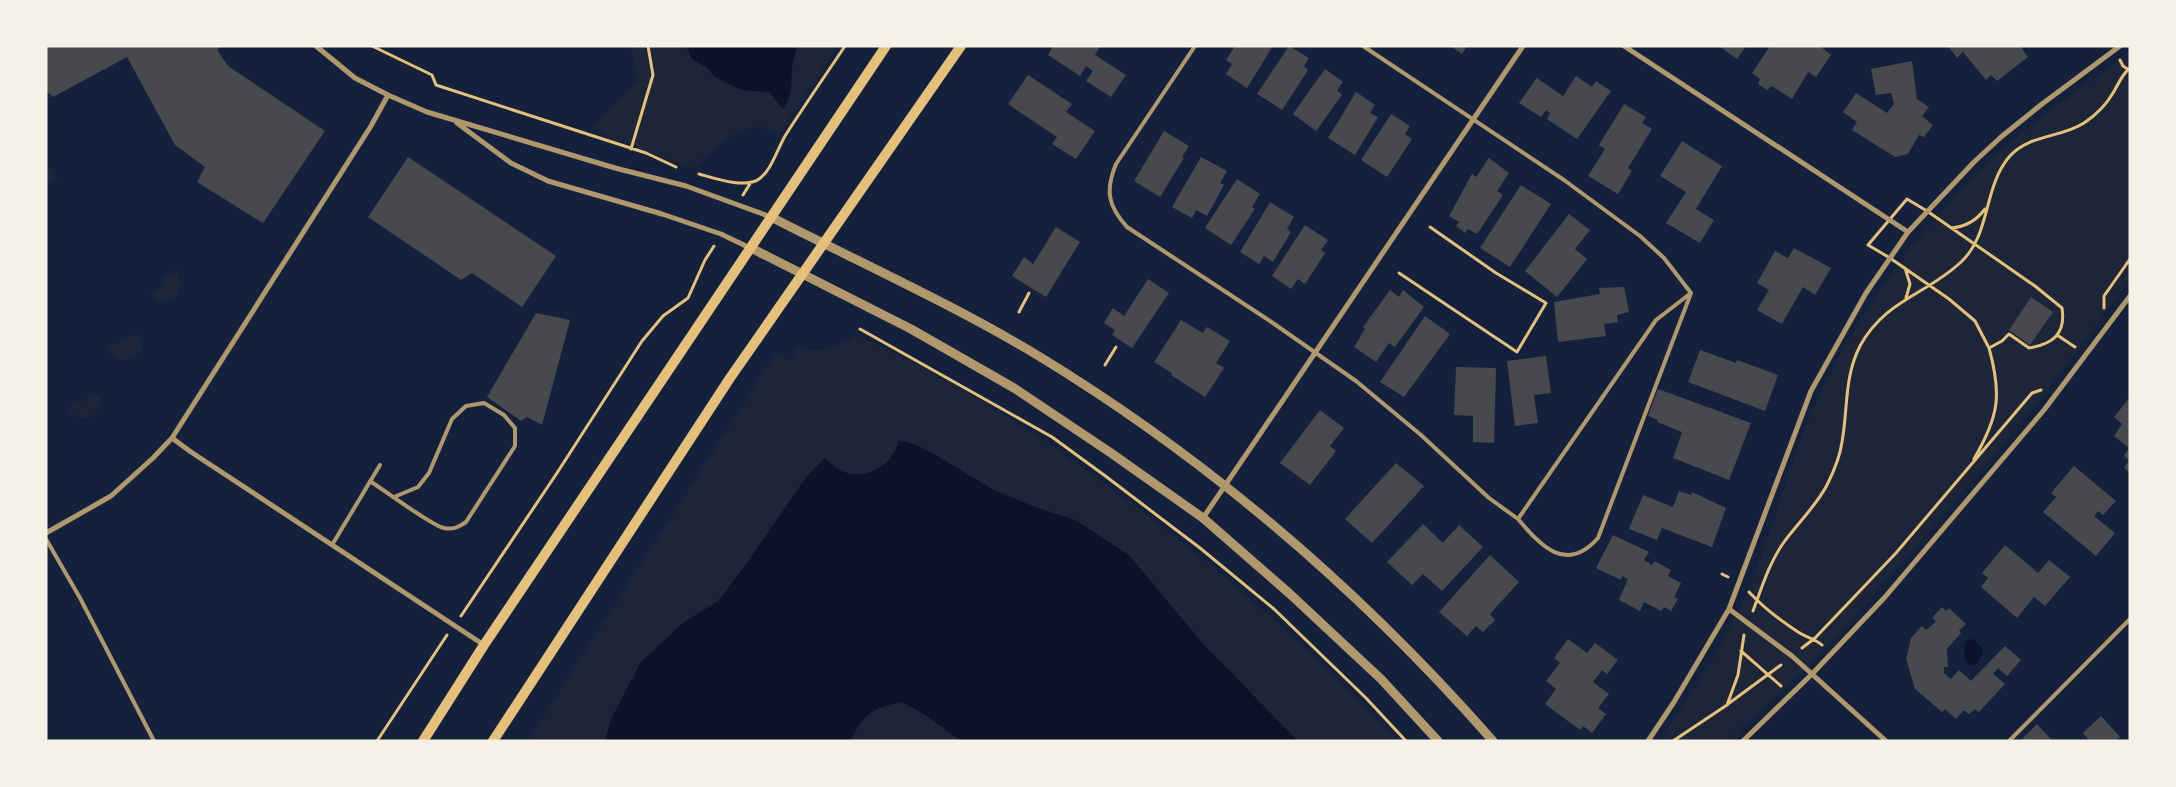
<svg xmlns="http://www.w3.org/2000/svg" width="2176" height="787" viewBox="0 0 2176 787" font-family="'Exo 2',sans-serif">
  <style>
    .green { fill: #1d2539 }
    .water { fill: #0b132b }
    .building { fill: #48494c }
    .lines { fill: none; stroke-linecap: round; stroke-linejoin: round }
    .path { stroke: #e5c07b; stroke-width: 3 }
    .service { stroke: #b1986c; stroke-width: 4 }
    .minor { stroke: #b1986c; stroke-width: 5 }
    .tertiary { stroke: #b1986c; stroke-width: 9 }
    .secondary { stroke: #e5c07b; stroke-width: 10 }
  </style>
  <rect width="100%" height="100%" fill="#14213d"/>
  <path class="green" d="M631,46H838L780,133C774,131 767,128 761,127C736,125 709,152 694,168L674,162L606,136L593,127L638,82Z
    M2130,52V280L2036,405L1914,549L1815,660L1727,741H1659C1695,689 1729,637 1753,578C1777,517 1792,453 1820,393C1865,301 1926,220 2001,151C2040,115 2087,84 2130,52Z
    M46,168H51L57,179L46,185Z
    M177,271L181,283L176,296L161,303L154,299L150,294L165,285L161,279Z
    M137,333C154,351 124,373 108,350L109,346Z
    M857,334C878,346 900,355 921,366C943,377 963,390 984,402C1137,497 1275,611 1399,741H528L776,353L791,361L796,347C823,354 835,350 857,334Z
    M94,395H100C103,415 83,427 69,411L71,406Z"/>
  <path class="water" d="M686,46H797C796,51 794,57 793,62C789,79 796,93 783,109L769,92L741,90L715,77L707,68L692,59Z
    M899,440L914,444L934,454L994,490L1035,507L1075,520L1129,555L1204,645L1298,741H961L924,714L902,702C875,707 862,714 851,741H605L611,719L641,662L683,623L718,601L746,564L807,476L825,458C830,463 838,470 844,472C870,480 893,464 899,440Z
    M1972,639L1981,646L1983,654L1976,664L1970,666L1965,661L1964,643L1967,640Z"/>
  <path class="building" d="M46,46H221L217,50L228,66L325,131L263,223L197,182L205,167L175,145L127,57L53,97L46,91Z
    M1053,46H1100L1095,55L1126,75L1111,97L1086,81L1093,71L1086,66L1080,76L1048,55Z
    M1235,46H1273L1247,88L1226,74L1232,64L1226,60Z
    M1289,46L1309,58L1304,66L1308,70L1282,110L1257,94Z
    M1451,46H1467L1462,54Z
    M1719,46H1746L1737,59Z
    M1770,46H1820L1831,55L1816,77L1808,72L1792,99L1772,86L1767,90L1758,84L1760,79L1752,73Z
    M1948,46H2020L2028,57L1997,81L1991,75L1986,80L1963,52L1957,58Z
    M1912,61L1917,99L1929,107L1922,116L1933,125L1924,137L1919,135L1908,154L1895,157L1852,130L1857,122L1843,112L1856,93L1887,113L1894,104L1891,93L1876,95L1871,69Z
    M1325,69L1343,82L1337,90L1342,95L1316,131L1293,114Z
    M1028,75L1072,104L1066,112L1095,131L1076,159L1052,144L1057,137L1008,104Z
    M1576,76L1592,87L1596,81L1611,91L1577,139L1547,119L1550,113L1546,110L1541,117L1519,103L1537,78L1563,96Z
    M1356,92L1375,105L1370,113L1378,117L1355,155L1328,138Z
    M1624,104L1646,117L1642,123L1652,129L1628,168L1632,171L1618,194L1588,176L1605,149L1599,145Z
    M1391,114L1410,126L1405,134L1412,139L1387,177L1361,160Z
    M1164,131L1189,146L1182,157L1184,158L1160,197L1134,181Z
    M1682,141L1722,166L1696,209L1714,220L1700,243L1666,223L1686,192L1660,176Z
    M408,157L556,256L522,307L472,273L461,280L368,217Z
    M1201,157L1227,171L1220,183L1224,185L1207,216L1196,210L1192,218L1172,207Z
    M1489,158L1509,173L1497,191L1503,195L1477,234L1468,229L1465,233L1456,226L1459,222L1449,216L1472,174L1476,177Z
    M1237,179L1260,194L1252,207L1255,209L1231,245L1205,228Z
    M1521,185L1551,204L1510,267L1480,248Z
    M1270,202L1294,217L1287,229L1291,232L1273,262L1264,256L1259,264L1240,252Z
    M1569,214L1590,230L1575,249L1587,259L1557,297L1525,271Z
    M1305,225L1328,240L1321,250L1325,253L1305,284L1298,279L1291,289L1272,276Z
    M1056,227L1080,242L1046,297L1012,276L1024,257L1033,264Z
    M1794,248L1831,268L1815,295L1803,287L1782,324L1757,310L1769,290L1757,283L1775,251L1788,258Z
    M1148,279L1169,293L1132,348L1112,335L1115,330L1104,323L1113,308L1124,316Z
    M1624,287L1629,312L1617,315L1618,322L1604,324L1606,336L1558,342L1554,302L1600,294L1599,288Z
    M1390,290L1399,297L1403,290L1424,307L1395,347L1389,343L1376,362L1354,347L1365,329L1363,327Z
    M2031,297L2053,312L2030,345L2009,330Z
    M536,313L570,320L542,425L527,417L521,421L487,397Z
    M1425,316L1450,334L1404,397L1380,382Z
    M1181,320L1203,333L1207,327L1230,341L1216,363L1224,368L1205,397L1171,375L1172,373L1154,362Z
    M1700,350L1736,363L1737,360L1778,375L1765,411L1688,382Z
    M1546,356L1551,393L1534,395L1538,423L1515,426L1507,361Z
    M1456,367L1496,368L1494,443L1473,442V416L1454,415Z
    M1658,389L1751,423L1729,480L1673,458L1682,432L1657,422L1658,420L1648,416Z
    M2130,397V473L2124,468L2129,460L2124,456L2129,448L2114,436L2122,424L2114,417Z
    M1320,410L1344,428L1330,446L1336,451L1310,485L1280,463Z
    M1396,463L1424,486L1372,543L1345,519Z
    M2074,466L2116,501L2103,515L2098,511L2094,516L2115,533L2096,556L2043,512L2056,497L2051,493Z
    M1679,491L1691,495L1692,492L1726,508L1712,547L1662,528L1657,540L1629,529L1643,495L1673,507Z
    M1423,524L1443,543L1459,525L1483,547L1442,591L1423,574L1412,585L1387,562Z
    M1613,535L1649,552L1644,560L1652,565L1654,561L1671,570L1668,576L1681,583L1674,597L1678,599L1671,611L1664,607L1661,611L1644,602L1640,611L1619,600L1628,579L1622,576L1621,580L1596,568Z
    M2005,545L2038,573L2049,560L2070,577L2045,606L2034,597L2017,618L1981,587L1988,578L1982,573Z
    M1490,555L1519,582L1490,614L1495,620L1483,632L1476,626L1467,636L1439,612Z
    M1942,607L1946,611L1949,608L1966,624L1959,631L1961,633L1947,649L1948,667H1944V673L1951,679L1959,670L1971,681L2005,646L2021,660L2007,676L1998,668L1993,674L2005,684L1979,712L1975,709L1969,714L1964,710L1956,719L1945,709L1942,712L1915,689L1906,659L1911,638L1922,626L1926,630L1931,626L1936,621L1932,618Z
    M1568,639L1587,653L1595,643L1618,660L1607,674L1602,670L1593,682L1609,694L1598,708L1606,714L1592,733L1583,726L1580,730L1545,704L1556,689L1546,681L1560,663L1554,658Z
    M2101,716L2120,737L2117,739L2118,741H2090L2083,733Z
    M2037,724L2053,741H2020Z"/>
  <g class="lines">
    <path class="path" d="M372,46L432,75L436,85L646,153L676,167
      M2120,60L2123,66L2129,70
      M631,149L653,75L648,46
      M699,174C714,178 745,189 759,179C771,171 778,148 785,136C804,106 825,76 845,46
      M743,195L751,182
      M1907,199L1927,211L2035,286L2062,308C2066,334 2053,344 2029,348L2009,334L2002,341L1989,348L1975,321L1949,299L1890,258L1868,245Z
      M1951,228C1966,227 1976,221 1985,209
      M1905,268L1910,284L1906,298
      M1399,273L1517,352L1546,303L1496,273L1430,227
      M2104,308V296L2130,259
      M1019,312L1029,293
      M860,329L1052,437L1104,475L1200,548L1274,609L1366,698L1406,741
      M2057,335L2075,347
      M1105,365L1116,347
      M1974,459C1999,416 2002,395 1989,348
      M1722,574L1728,577
      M1749,592C1763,607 1781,621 1798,632C1807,638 1814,638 1822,645
      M1753,611C1762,587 1769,563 1784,542C1798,523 1816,506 1827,485C1834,471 1840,457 1842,442C1848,409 1844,377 1860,346C1885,300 1926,295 1961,262C1991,234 1983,188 2009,157C2029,134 2061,138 2084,123C2096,115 2106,105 2113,93C2118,85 2122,74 2130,68
      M461,616L557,473L642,341L663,316L688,298L705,260L714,246
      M1802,648L1815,638L1896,553L2032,393L2041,390
      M1741,651L1781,686
      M1728,704L1781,665
      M377,741L447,635
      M1673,741L1727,705L1738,675L1744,635"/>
    <path class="service" d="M1195,46L1116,164C1105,191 1108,206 1127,227L1270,321L1356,381L1421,435L1489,498L1518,519L1656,320L1691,293L1664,258L1640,236L1564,180L1363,46
      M370,481C382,489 434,527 444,528C453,530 459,527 466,522L515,446V428L504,415L484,403L466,406L452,419L429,473L418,487L394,497
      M1518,519C1541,546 1566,574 1598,538L1691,293
      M46,539L80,598L154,741
      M332,545L380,465
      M2009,741L2130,619"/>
    <path class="minor" d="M316,46L355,78L388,95L427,112L615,168L686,186L771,217
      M1624,46L1908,232
      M457,123L511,163L548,181L662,214L721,234L750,248
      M172,438L191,452L484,645
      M1203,518L1523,46
      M46,533L111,496L153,458L172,438L371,126L388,95
      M1729,609L1792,656L1886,741
      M1648,741L1674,702L1729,609L1811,391L1866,293L1908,232L1974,162L2001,137L2042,104L2120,46
      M1743,741L1812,674L1885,597L2044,410L2130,296"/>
    <path class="tertiary" d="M773,218C861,263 952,304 1037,355C1208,459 1361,591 1493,741
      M751,248L911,329L1014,388L1111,453L1203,518L1290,594L1381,679L1438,741"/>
    <path class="secondary" d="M423,741L484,645L886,46
      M493,741L730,378L961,46"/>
  </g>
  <rect width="2176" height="787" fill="none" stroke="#f6f1e7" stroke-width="95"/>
</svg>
